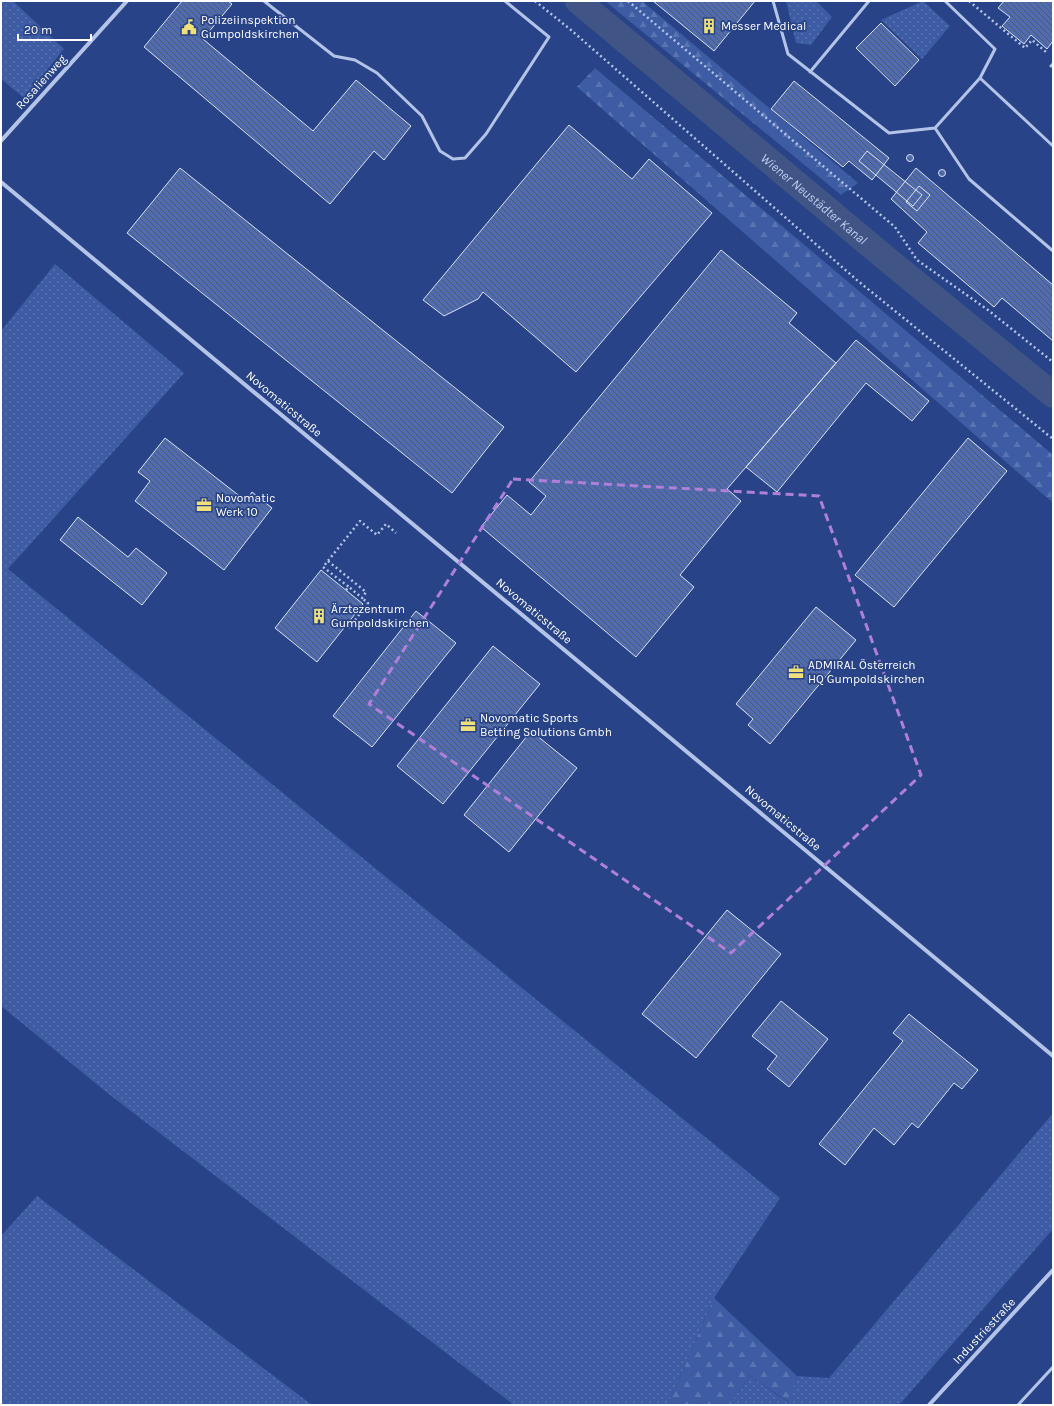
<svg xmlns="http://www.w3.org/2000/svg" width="1054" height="1406" viewBox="0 0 1054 1406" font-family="Karla,sans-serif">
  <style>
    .grass { fill: url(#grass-dots) }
    .forest { fill: url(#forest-firs) }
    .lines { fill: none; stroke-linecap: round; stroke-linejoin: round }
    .canal { stroke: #405486; stroke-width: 26 }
    .building { fill: url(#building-back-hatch); stroke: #d8e1f7 }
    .path { stroke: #b4c4e8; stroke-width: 2.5; stroke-dasharray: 2 3; stroke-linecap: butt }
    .lane { stroke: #b4c4e8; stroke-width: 3 }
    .street { stroke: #b4c4e8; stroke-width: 4 }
    .marked { fill: none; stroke: #b080d9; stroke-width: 3; stroke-dasharray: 8 5; stroke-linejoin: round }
    .labels { text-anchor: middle; stroke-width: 3.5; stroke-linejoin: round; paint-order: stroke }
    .poi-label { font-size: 12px; fill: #fff; stroke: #284387; text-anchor: start }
    .street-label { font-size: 12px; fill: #fff; stroke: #284387 }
    .water-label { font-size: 13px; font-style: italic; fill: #c0ceef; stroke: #284387 }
  </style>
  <defs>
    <pattern id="grass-dots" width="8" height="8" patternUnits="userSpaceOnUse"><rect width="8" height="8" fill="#3d5ca3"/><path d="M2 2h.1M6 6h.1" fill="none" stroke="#5a74b1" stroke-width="1.8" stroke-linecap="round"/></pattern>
    <pattern id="forest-firs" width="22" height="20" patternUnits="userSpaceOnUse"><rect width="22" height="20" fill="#3d5ca3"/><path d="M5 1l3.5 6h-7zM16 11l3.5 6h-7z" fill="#5a74b1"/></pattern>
    <pattern id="building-back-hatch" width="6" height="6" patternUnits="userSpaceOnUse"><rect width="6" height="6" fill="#516cae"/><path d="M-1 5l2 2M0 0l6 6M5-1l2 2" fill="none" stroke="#4e5973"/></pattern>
  </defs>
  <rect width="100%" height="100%" fill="#284387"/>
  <path class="grass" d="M1,1H13L64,49L24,98L1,79Z
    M786,1H816L832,17L811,45L796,43Z
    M923,1L950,26L922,59L881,20Z
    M55,264L184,373L8,569L780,1198L714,1298L668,1405H514L110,1095L1,1006V331Z
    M1053,1113V1229L900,1404L901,1405H731L732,1400L750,1376L789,1403L797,1376L829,1378Z
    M37,1196L312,1405H1V1236Z"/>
  <path class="forest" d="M605,1H642L858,183L841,195Z
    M595,68L1053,455V503L577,87Z
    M714,1298L797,1376L790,1403L750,1376L732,1400L731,1405H668Z"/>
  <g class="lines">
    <path class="canal" id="s1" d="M578,1L888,260L1053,395"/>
  </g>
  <path class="building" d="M182,1H228L232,4L203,39L313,131L356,80L411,126L384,160L374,151L330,204L144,47Z
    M653,1H755L714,51Z
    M1004,1H1053V41L1047,49L1031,35L1024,44L1002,26L1010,17L998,8Z
    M881,23L919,60L895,86L856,48Z
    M794,81L889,158L872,180L849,161L843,167L771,109Z
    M569,125L632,179L649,159L712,213L576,372L483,292L478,299L444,316L423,300Z
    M867,151L922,195L913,206L859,161Z
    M906.5 158a3.5 3.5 0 1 1 7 0a3.5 3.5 0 1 1-7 0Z
    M180,168L504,427L452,493L127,233Z
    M916,168L1053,285V341L1002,298L994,307L918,243L927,232L891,199Z
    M938.5 173a3.5 3.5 0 1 1 7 0a3.5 3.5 0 1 1-7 0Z
    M919,186L930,195L917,211L906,202Z
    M721,250L797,313L789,323L836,363L727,489L741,501L680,575L694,587L636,657L481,527L507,495L531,515L546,496L529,482Z
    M856,340L929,401L912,421L866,383L777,492L746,467Z
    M165,438L246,501L252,492L272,508L224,570L135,501L150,481L138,472Z
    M968,438L1007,471L894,607L855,575Z
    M78,517L128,557L136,548L167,573L142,605L60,540Z
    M321,570L363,604L317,662L275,628Z
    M816,607L856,640L770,744L748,725L753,719L736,704Z
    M416,611L456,643L372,747L333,716Z
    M493,646L540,684L443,804L397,766Z
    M531,731L577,768L509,852L464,815Z
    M727,910L781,954L696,1058L642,1014Z
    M781,1001L828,1039L789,1087L767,1069L777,1056L752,1036Z
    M909,1014L978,1070L962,1089L954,1083L918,1128L912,1123L894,1145L874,1128L845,1165L819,1144L903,1041L893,1033Z"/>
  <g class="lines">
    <path class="path" d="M535,1L571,30L858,281L1053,439
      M628,1L895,227L917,260L988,310L1053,362
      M969,1L1025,48L1032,40L1046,52
      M328,561L366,592L362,598L349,587
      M346,590L349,587L323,567L360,521L377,535L386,524L396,533
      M349,628L368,603L362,598"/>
    <path class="lane" d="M264,1L334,56L355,60L377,73L422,116L440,151L453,159L465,158L486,134L549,37L505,1
      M773,1L788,54L889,133L935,128L969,179L1053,251
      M945,1L995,49L980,78L1053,146
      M1051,66L1053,64
      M810,72L869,1
      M935,128L980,78
      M1018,1405L1053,1367"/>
    <path class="street" d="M1,141L127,1
      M1,182L1053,1056
      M929,1405L1053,1270"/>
  </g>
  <path class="marked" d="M513,479L819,496L921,775L731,953L369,704Z"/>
  <defs>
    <g id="building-bare" transform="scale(1.2)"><path d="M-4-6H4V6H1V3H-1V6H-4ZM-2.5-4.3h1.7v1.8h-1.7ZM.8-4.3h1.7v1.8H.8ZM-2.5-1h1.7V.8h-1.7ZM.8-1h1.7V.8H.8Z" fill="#f0e07a" stroke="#284387" stroke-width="2.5" paint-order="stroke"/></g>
    <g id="civic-bare" transform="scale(1.2)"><path d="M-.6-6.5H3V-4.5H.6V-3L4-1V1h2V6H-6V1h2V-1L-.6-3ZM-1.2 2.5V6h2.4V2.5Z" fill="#f0e07a" stroke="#284387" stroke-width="2.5" paint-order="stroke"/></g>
    <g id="office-bare" transform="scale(1.2)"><path d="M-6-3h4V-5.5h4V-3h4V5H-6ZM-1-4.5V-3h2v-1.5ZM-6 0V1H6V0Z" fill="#f0e07a" stroke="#284387" stroke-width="2.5" paint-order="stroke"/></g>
  </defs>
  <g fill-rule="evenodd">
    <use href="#building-bare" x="709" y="26"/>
    <use href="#civic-bare" x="189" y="27"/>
    <use href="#office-bare" x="204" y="505"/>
    <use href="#building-bare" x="319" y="616"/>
    <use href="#office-bare" x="796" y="672"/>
    <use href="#office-bare" x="468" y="725"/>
  </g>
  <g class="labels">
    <g class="poi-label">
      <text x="201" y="24">Polizeiinspektion<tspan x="201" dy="14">Gumpoldskirchen</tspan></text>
      <text x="721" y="30">Messer Medical</text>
      <text x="216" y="502">Novomatic<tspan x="216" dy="14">Werk 10</tspan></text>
      <text x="331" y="613">Ärztezentrum<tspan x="331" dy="14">Gumpoldskirchen</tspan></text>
      <text x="808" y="669">ADMIRAL Österreich<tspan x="808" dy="14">HQ Gumpoldskirchen</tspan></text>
      <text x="480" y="722">Novomatic Sports<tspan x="480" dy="14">Betting Solutions Gmbh</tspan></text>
    </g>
    <g class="street-label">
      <text transform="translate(41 82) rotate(-48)" y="4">Rosalienweg</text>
      <text transform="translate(284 404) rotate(40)" y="4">Novomaticstraße</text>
      <text transform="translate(534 611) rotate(40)" y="4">Novomaticstraße</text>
      <text transform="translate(783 818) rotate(40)" y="4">Novomaticstraße</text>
      <text transform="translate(984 1331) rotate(-47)" y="4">Industriestraße</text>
    </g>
    <g class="water-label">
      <text dy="5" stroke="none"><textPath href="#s1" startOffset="308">Wiener Neustädter Kanal</textPath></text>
    </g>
  </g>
  <rect width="1054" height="1406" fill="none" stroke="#ffffff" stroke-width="4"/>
  <path d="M18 34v6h73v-6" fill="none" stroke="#ffffff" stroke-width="2"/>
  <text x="24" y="34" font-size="12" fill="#ffffff" stroke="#284387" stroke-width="3" paint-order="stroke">20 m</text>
</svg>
